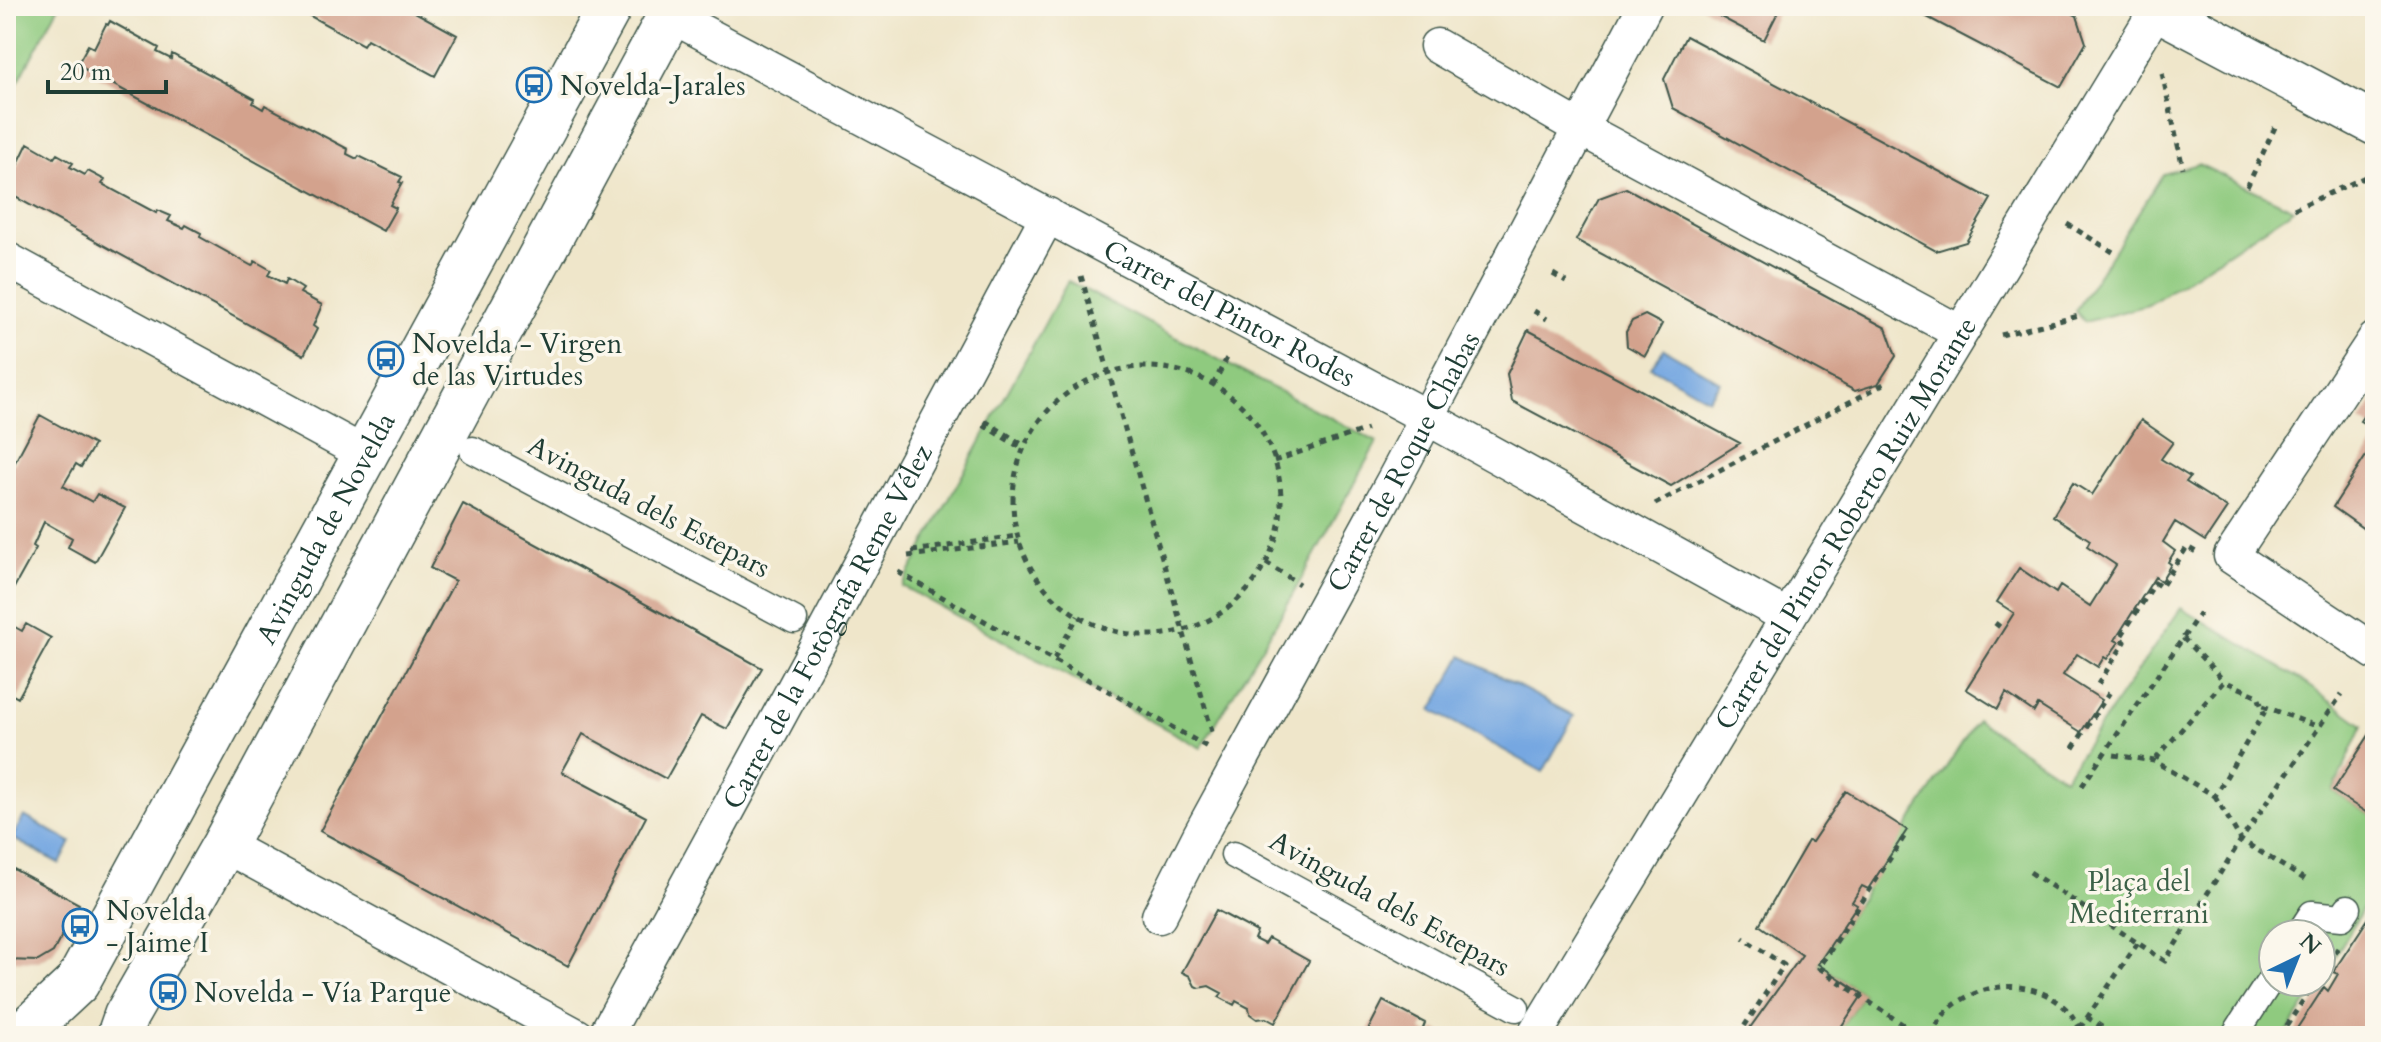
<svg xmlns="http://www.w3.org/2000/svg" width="2381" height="1042" viewBox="0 0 2381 1042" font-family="Cardo,serif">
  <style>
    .green { fill: #8fca7f; stroke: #57845a; stroke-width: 2 }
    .water { fill: #76a7e1; stroke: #4a728a; stroke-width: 2 }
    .building { fill: #d3a28d }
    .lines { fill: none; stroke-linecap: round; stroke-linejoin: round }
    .pedestrian-casing { stroke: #3e564a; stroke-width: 29 }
    .minor-casing { stroke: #3e564a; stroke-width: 37 }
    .tertiary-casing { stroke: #3e564a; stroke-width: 45 }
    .secondary-casing { stroke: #3e564a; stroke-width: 47 }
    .path { stroke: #3e564a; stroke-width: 5; stroke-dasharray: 6 6; stroke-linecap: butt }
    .pedestrian { stroke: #fff; stroke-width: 26 }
    .minor { stroke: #fff; stroke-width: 34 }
    .tertiary { stroke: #fff; stroke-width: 42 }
    .secondary { stroke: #fff; stroke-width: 44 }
    .labels { text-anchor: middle; stroke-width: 7; stroke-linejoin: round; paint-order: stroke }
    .poi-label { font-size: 28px; fill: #1f3d34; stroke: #fbf7ec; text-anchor: start }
    .street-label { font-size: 28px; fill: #1f3d34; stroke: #fbf7ec }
    .park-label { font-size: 28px; fill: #3b6047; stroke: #fbf7ec }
  </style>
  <rect width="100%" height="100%" fill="#fbf7ec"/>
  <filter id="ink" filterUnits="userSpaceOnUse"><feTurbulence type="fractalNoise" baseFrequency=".0125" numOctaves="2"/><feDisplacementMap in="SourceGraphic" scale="16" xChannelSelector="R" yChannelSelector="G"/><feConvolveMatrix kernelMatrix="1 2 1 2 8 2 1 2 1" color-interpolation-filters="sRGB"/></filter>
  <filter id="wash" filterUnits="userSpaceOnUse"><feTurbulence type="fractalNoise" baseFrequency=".006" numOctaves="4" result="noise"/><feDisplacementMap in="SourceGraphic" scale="32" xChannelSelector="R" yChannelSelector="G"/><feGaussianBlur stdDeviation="1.8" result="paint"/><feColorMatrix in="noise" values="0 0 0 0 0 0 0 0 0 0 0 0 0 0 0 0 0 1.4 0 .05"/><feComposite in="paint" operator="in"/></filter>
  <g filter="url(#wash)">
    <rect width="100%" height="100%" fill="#efe6ca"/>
    <path class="green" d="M6,6H59L6,104Z
      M2198,164L2294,209L2148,305L2085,322L2075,311L2163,174Z
      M1068,281L1377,442L1283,612L1201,748L902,586Z
      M2181,608L2299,679L2363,725L2333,791L2375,818V911L2365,905L2321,981V934H2273V982H2320L2285,1036H1835L1863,994L1818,964L1977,720L2064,778Z"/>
    <path class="water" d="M1664,349L1720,382L1708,399L1651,367Z
      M1462,656L1574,716L1543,772L1432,710Z
      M24,816L71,842L60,864L12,838Z"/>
    <g id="blocks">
      <path class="building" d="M292,6H404L457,35L435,76L367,39L363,45Z
        M1700,6H1781L1764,40Z
        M1906,6H2059L2077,16L2086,43L2061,87Z
        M110,21L159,48L157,52L171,59L172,54L255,99L253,103L263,109L265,105L348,149L347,154L357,159L359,156L402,177L399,182L402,183L390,205L396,208L383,231L77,65L88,45L94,48L106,24L108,25Z
        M1686,36L1991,199L1966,242L1936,251L1673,108L1664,79Z
        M28,143L54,158L57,154L73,163L70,167L85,175L88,171L105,180L102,184L156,213L157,210L171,216L168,221L184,228L186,225L201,233L200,237L252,266L255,261L271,270L268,275L285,284L287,279L303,289L300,293L322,305L313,326L317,329L304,355L6,192V176L12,165L16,168Z
        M1626,188L1886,328L1896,356L1878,384L1855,391L1576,240L1599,198Z
        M1645,315L1662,324L1645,356L1627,346L1626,332L1632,321Z
        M1528,330L1740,443L1671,486L1512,401L1507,374Z
        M2375,399V430L2360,421Z
        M40,415L94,445L81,467L76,464L63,486L92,502L97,494L125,508L95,562L68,547L72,538L44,522L33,546L36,548L10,595L6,593V468L10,461L14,464Z
        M2141,420L2173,442L2161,459L2190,477L2186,482L2227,508L2205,541L2175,522L2163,542L2175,551L2168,562L2171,564L2161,581L2155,577L2115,640L2119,642L2107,659L2104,657L2098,667L2077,654L2063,675L2102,700L2081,732L2038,705L2034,712L2006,693L1998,709L1966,689L2014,613L1997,602L2019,568L2056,593L2060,586L2090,606L2116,565L2087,546L2090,540L2053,516L2073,483L2092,495Z
        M2375,442V514L2364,529L2333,507Z
        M463,504L762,668L727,729L701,716L666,779L583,734L562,772L646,817L568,966L320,831L455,581L430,568Z
        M6,622L22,631L26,624L51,638L18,698L7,692L11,686L6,684Z
        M2375,726V818L2333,791Z
        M1846,791L1907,830L1868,889L1862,886L1852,902L1857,905L1818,964L1863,994L1835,1036H1750L1747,1032L1802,955L1759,925L1808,841L1812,842Z
        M6,865L79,904L53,952L38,961L6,960Z
        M1216,910L1257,932L1254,939L1264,944L1268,938L1309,961L1275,1023L1266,1018L1257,1019L1250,1014L1249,1008L1236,1001L1234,1005L1219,997L1222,993L1209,986L1199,988L1195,986L1190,976L1182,972Z
        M2372,913L2375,915V1036H2292L2324,987L2328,991L2338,974L2333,972Z
        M1383,1001L1425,1023L1422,1031L1432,1035L1435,1029L1449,1036H1365Z"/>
    </g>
  </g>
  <g filter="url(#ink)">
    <use href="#blocks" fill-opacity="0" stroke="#3e564a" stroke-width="2"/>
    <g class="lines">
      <g class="pedestrian-casing">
        <path id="pedestrian" d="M473,450L794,620
          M1234,855L1516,1008
          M2299,934L2312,914L2342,917L2348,908
          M2234,1036L2273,976"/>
      </g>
      <g class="minor-casing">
        <g id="minor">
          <path id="s1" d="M670,15L1426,417L1788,617"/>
          <path d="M1437,46L1580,128L1959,332"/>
          <path d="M6,259L367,455"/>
          <path d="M2375,339L2231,556L2375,652"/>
          <path d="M224,845L577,1036"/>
          <path id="s2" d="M1159,916L1200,835L1396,476L1645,6"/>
          <path id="s3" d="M605,1036L823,635L1048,215"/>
          <path id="s4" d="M1534,1036L2157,9"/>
        </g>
      </g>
      <g class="tertiary-casing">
        <path id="tertiary" d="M2151,6L2375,124"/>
      </g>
      <g class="secondary-casing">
        <g id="secondary">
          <path id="s5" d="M20,1036L77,983L610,6"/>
          <path d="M119,1036L126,1016L224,845L675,6"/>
        </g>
      </g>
      <path class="path" d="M2162,73L2183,168
        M2247,187L2277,123
        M2294,209L2370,175
        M2067,224L2113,252
        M1553,274L1566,282
        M1081,276L1213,735
        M1534,311L1547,319
        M2001,335L2079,316
        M1013 501a134 134 0 1 1 268 0a134 134 0 1 1-268 0Z
        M1213,385L1229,354
        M985,421L1025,446
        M983,425L1023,449
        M1274,461L1367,429
        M1655,504L1886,383
        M912,551L1017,536
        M908,556L1019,542
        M1266,563L1299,584
        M898,572L1209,748
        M1995,623L2004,630
        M2183,638L2224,681
        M1054,659L1078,616
        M2098,684L2125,642L2120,638L2155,583L2161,587L2187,547L2196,552
        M2263,706L2319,727
        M2073,748L2110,692
        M2114,755L2154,761L2215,796L2264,713L2258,696L2224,681L2154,761
        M2082,786L2200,613
        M2215,796L2241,840L2309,882
        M1904,837L1819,968L1905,1026
        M2030,872L2165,961L2241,840L2342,694
        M2321,973L2338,948
        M2087,1017L2115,1036
        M2080,1028L2138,943
        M1738,1036L1784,965L1743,938
        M1931,1036C1936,1027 1941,1017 1948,1010C1983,979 2039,977 2071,1014C2076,1021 2080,1029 2084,1036
        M2280,1036L2315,982"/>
      <use href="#pedestrian" class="pedestrian"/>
      <use href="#minor" class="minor"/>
      <use href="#tertiary" class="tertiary"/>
      <use href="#secondary" class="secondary"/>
    </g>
  </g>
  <defs>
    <g id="bus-ring" transform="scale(1.8)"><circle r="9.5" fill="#fbf7ec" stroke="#1f6fb2" stroke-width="1.5"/><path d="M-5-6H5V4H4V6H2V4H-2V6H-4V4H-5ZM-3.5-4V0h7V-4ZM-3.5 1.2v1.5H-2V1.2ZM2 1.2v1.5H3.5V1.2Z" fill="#1f6fb2"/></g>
  </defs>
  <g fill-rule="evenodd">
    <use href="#bus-ring" x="534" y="85"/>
    <use href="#bus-ring" x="386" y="359"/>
    <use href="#bus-ring" x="80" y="926"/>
    <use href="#bus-ring" x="168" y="992"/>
  </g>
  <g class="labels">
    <g class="poi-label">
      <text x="560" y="95">Novelda-Jarales</text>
      <text x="412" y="353">Novelda - Virgen<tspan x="412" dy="32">de las Virtudes</tspan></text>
      <text x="106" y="920">Novelda<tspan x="106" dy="32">- Jaime I</tspan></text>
      <text x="194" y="1002">Novelda - Vía Parque</text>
    </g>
    <g class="street-label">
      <text dy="10" stroke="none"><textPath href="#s1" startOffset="634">Carrer del Pintor Rodes</textPath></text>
      <text dy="10" stroke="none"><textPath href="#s2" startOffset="516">Carrer de Roque Chabas</textPath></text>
      <text transform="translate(649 506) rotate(28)" y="10">Avinguda dels Estepars</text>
      <text dy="10" stroke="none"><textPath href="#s4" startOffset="600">Carrer del Pintor Roberto Ruiz Morante</textPath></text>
      <text dy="10" stroke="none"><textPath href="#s5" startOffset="596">Avinguda de Novelda</textPath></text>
      <text dy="10" stroke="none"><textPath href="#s3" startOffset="466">Carrer de la Fotògrafa Reme Vélez</textPath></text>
      <text transform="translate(1390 903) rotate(29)" y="10">Avinguda dels Estepars</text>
    </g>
    <g class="park-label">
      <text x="2139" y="891">Plaça del<tspan x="2139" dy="32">Mediterrani</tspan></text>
    </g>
  </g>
  <rect width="2381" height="1042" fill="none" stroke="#fbf7ec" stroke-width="32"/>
  <g transform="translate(2297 958) rotate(43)"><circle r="38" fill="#fbf7ec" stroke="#a3ada2" stroke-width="2"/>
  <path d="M0-6L14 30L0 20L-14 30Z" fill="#1f6fb2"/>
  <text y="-12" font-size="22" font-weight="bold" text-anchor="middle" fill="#1f3d34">N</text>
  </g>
  <path d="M48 80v12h118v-12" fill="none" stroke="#1f3d34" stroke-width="4"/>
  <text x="60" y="80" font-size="24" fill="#1f3d34" stroke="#fbf7ec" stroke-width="6" paint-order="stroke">20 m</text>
</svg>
